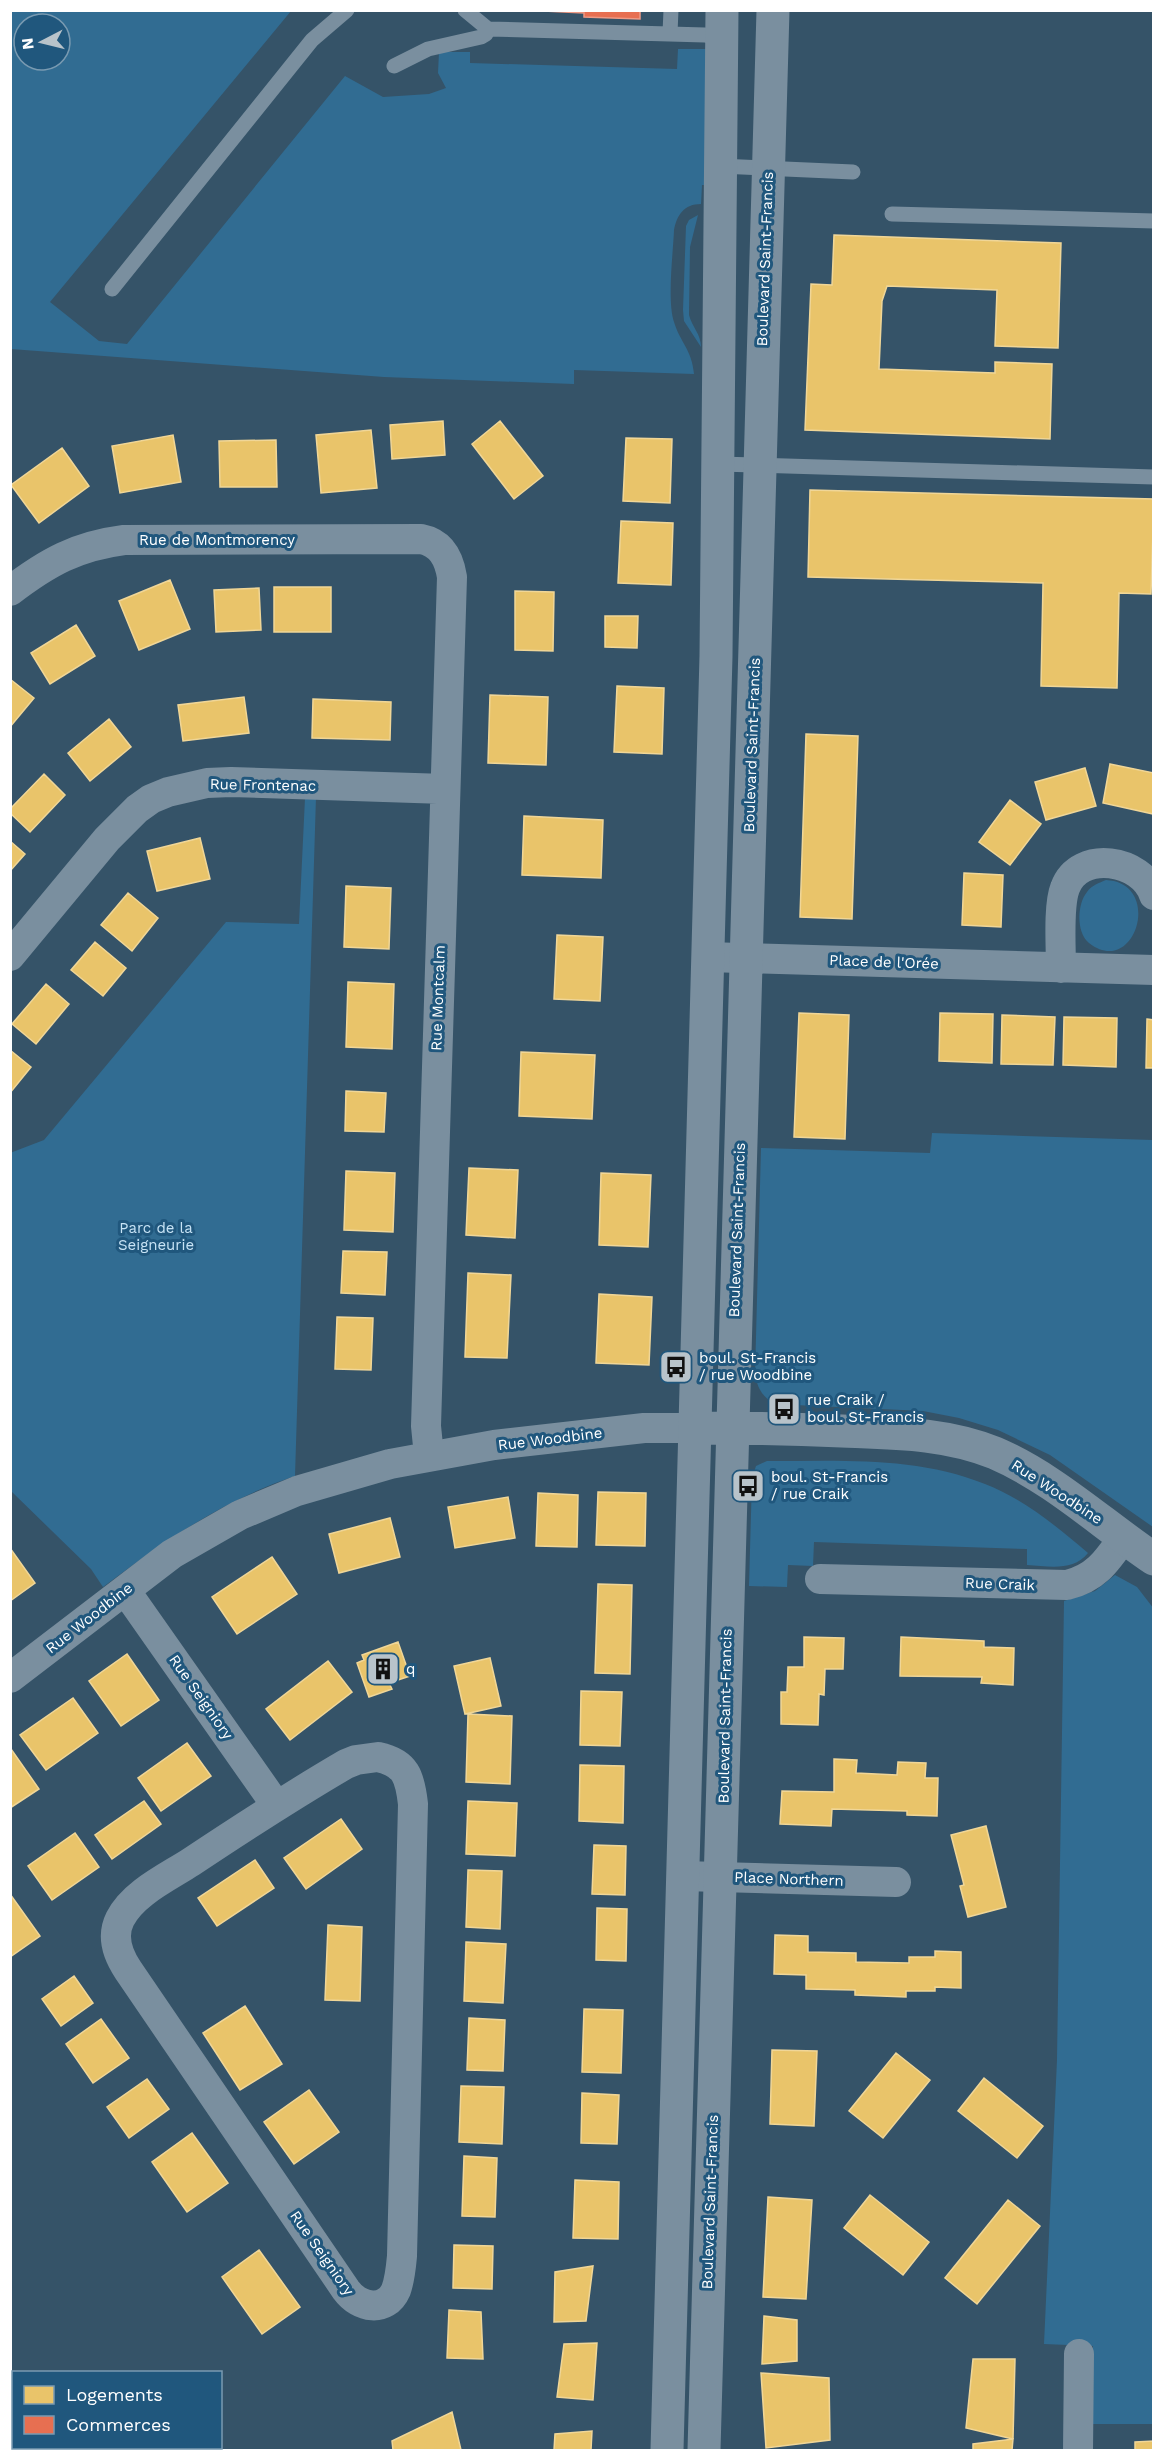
<svg xmlns="http://www.w3.org/2000/svg" width="1164" height="2461" viewBox="0 0 1164 2461" font-family="'Work Sans',sans-serif">
  <style>
    .green { fill: #316c92; fill-rule: evenodd }
    .homes { fill: #e9c46a; stroke: #f0d697; stroke-width: 1.5 }
    .shops { fill: #e76f51; stroke: #ee9a85; stroke-width: 1.5 }
    .lines { fill: none; stroke-linecap: round; stroke-linejoin: round }
    .service { stroke: #7a8f9f; stroke-width: 15 }
    .minor { stroke: #7a8f9f; stroke-width: 30 }
    .tertiary { stroke: #7a8f9f; stroke-width: 33 }
    .labels { text-anchor: middle; stroke-width: 6; stroke-linejoin: round; paint-order: stroke }
    .street-label { font-size: 15px; fill: #fff; stroke: #20577d }
    .park-label { font-size: 15px; fill: #c7e3f5; stroke: #20577d }
    .poi-label { font-size: 15px; fill: #fff; stroke: #20577d; text-anchor: start }
  </style>
  <rect width="100%" height="100%" fill="#355368"/>
  <path class="green" d="M10,11H291L50,302L99,341L127,344L345,76L383,97L429,94L446,88L438,73L439,52H470V63L677,69L678,49H710L708,185H702L701,204C684,204 677,215 674,230C673,254 667,301 674,322C680,342 692,350 694,374L574,370V384L384,377L11,349ZM24,24H60V60H24Z
    M698,215L690,247L689,315C692,327 701,334 701,347L684,321L683,310L686,226L689,220Z
    M316,797L295,1476C223,1500 163,1542 103,1587L91,1569L11,1491L10,1153L44,1140L226,922L299,924L305,798Z
    M1106,880C1164,883 1135,979 1089,943C1076,933 1077,904 1087,892C1092,885 1099,883 1106,880Z
    M932,1133L1153,1140V1527L1050,1455L998,1430L959,1418L923,1411L774,1404C762,1396 758,1389 755,1375L761,1148L930,1153Z
    M767,1461C839,1461 917,1456 985,1484C1024,1499 1056,1526 1088,1553C1073,1572 1048,1566 1027,1565V1549L814,1542L813,1566L788,1565L787,1587L749,1586L752,1478L756,1466Z
    M1115,1575L1137,1587L1154,1609L1153,2424H1093V2346L1044,2344L1057,2060L1064,1601L1095,1591Z"/>
  <path class="homes" d="M834,235L1061,243L1058,348L995,346L997,290L887,286L882,301L879,369L995,373V362L1052,364L1050,439L805,430L811,284L832,285Z
    M443,421L445,455L392,459L390,425Z
    M500,421L543,476L514,499L472,444Z
    M371,430L377,488L321,493L316,435Z
    M173,435L181,482L120,493L112,446Z
    M626,438L672,439L670,503L623,501Z
    M276,440L277,487H220L219,441Z
    M62,448L89,486L39,523L11,485Z
    M810,490L1154,499L1151,594L1119,593L1117,688L1041,686L1043,583L808,577Z
    M621,521L673,523L671,585L618,583Z
    M170,580L190,629L139,650L119,601Z
    M274,587H331V632H274Z
    M259,588L261,630L216,632L214,590Z
    M515,591L554,592L553,651L515,650Z
    M605,616H638L637,648L605,647Z
    M76,625L95,656L50,684L31,653Z
    M10,679L34,698L10,727Z
    M617,686L664,688L662,754L614,752Z
    M490,695L548,697L546,765L488,763Z
    M244,697L249,733L183,741L178,705Z
    M313,699L391,702L390,740L312,738Z
    M109,719L131,747L90,781L68,753Z
    M806,734L858,736L852,919L800,917Z
    M1110,764L1154,773L1153,814L1103,803Z
    M1085,768L1096,806L1046,820L1035,782Z
    M44,774L65,795L30,832L10,813V809Z
    M1010,800L1041,824L1010,865L979,842Z
    M524,816L603,820L601,878L522,875Z
    M200,838L210,879L157,891L147,851Z
    M10,841L25,854L10,871Z
    M964,873L1003,875L1001,927L962,925Z
    M346,886L391,888L389,949L344,947Z
    M128,893L158,918L132,951L101,925Z
    M557,935L603,937L600,1001L554,999Z
    M95,942L126,968L103,996L71,970Z
    M348,982L394,984L392,1049L346,1047Z
    M46,984L69,1004L36,1044L12,1024Z
    M799,1013L849,1015L845,1139L794,1137Z
    M940,1013L993,1014L992,1063L939,1061Z
    M1002,1015L1055,1017L1053,1065L1001,1064Z
    M1064,1017L1117,1018L1116,1067L1063,1065Z
    M1147,1019L1154,1020V1068H1146Z
    M10,1050L31,1067L10,1093Z
    M521,1052L595,1055L592,1119L519,1116Z
    M346,1091L386,1093L384,1132L345,1131Z
    M469,1168L518,1170L515,1238L466,1235Z
    M346,1171L395,1173L393,1232L344,1230Z
    M601,1173L651,1175L648,1247L599,1245Z
    M343,1251L387,1252L385,1295L341,1293Z
    M468,1273L511,1275L507,1358L465,1357Z
    M599,1294L652,1297L649,1365L596,1363Z
    M337,1317L373,1318L371,1370L335,1369Z
    M598,1492L646,1493L645,1546L596,1545Z
    M538,1493L578,1495L577,1547L536,1546Z
    M508,1497L515,1538L455,1548L448,1507Z
    M390,1518L400,1557L339,1573L329,1534Z
    M10,1548L35,1583L10,1601Z
    M272,1557L297,1594L237,1634L212,1597Z
    M598,1584L632,1585L630,1674L595,1673Z
    M804,1637L844,1638L843,1669H825L824,1695L819,1694L818,1725L781,1724V1692H787L788,1667H804Z
    M901,1637L984,1641V1647L1014,1648L1013,1685L981,1683L982,1677L900,1676Z
    M398,1642L410,1676L389,1683L392,1689L369,1697L357,1663L364,1660L362,1655Z
    M127,1654L159,1700L121,1726L89,1681Z
    M490,1658L501,1706L465,1714L454,1666Z
    M328,1661L352,1692L290,1740L266,1709Z
    M581,1691L622,1692L620,1746L580,1745Z
    M73,1698L98,1733L46,1770L20,1735Z
    M468,1714L512,1716L510,1784L466,1782Z
    M187,1743L211,1776L161,1811L138,1778Z
    M11,1749L39,1789L10,1808V1749Z
    M834,1759L857,1760L856,1773L897,1775L898,1762L926,1763L925,1778H938L937,1816L907,1815V1811L832,1809L831,1826L780,1824L782,1791L834,1792Z
    M580,1765L624,1766L623,1823L579,1821Z
    M144,1801L161,1824L112,1859L95,1835Z
    M468,1801L517,1803L515,1856L466,1854Z
    M341,1819L362,1849L306,1889L284,1858Z
    M986,1826L1006,1907L968,1917L960,1886L964,1885L951,1835Z
    M75,1833L99,1867L52,1900L28,1866Z
    M594,1845L626,1846L625,1895L592,1894Z
    M255,1860L274,1888L217,1926L198,1898Z
    M468,1870L502,1871L500,1929L466,1927Z
    M10,1894L40,1936L10,1957Z
    M597,1908L627,1909L626,1961L596,1960Z
    M328,1925L362,1927L360,2001L325,2000Z
    M775,1935L808,1936V1952L856,1953V1962L909,1963V1957H935V1951L961,1952V1988L935,1987V1991H906V1997L855,1995V1990L806,1989V1975L774,1974Z
    M466,1942L506,1944L503,2003L464,2001Z
    M74,1976L93,2003L61,2026L42,1999Z
    M245,2006L282,2064L240,2090L203,2033Z
    M584,2009L623,2010L621,2073L582,2072Z
    M469,2018L505,2020L503,2071L467,2070Z
    M101,2019L129,2058L93,2083L66,2044Z
    M772,2050L817,2051L814,2126L770,2124Z
    M896,2053L930,2080L883,2138L849,2111Z
    M984,2078L1043,2126L1017,2158L958,2111Z
    M147,2079L169,2109L129,2138L107,2107Z
    M461,2086L504,2087L502,2144L459,2142Z
    M309,2090L339,2132L294,2164L264,2122Z
    M582,2093L619,2095L617,2144L581,2143Z
    M192,2133L228,2183L187,2212L152,2162Z
    M464,2156L497,2158L495,2217L462,2216Z
    M575,2180L619,2182L618,2239L573,2238Z
    M870,2195L929,2242L903,2275L844,2228Z
    M768,2197L812,2200L806,2299L763,2297Z
    M1008,2200L1040,2226L977,2304L945,2278Z
    M454,2245L493,2246L492,2289L453,2288Z
    M259,2250L300,2307L262,2334L222,2277Z
    M593,2266L586,2321L554,2322L555,2272Z
    M449,2310L481,2312L483,2359L447,2358Z
    M764,2316L797,2320V2361L762,2364Z
    M597,2343L593,2400L557,2397L564,2344Z
    M973,2359H1015L1013,2439L966,2428Z
    M761,2373L829,2378L830,2440L766,2448Z
    M452,2412L461,2450H393L392,2441Z
    M592,2431L591,2450H554L555,2434Z
    M1013,2439L1012,2450H973V2444Z
    M1154,2441V2450H1135V2442Z"/>
  <path class="shops" d="M523,10H640V19L584,17V13Z"/>
  <g class="lines">
    <path class="service" d="M465,10L488,29L705,35L722,39
      M670,33L671,10
      M394,66L428,49L481,37L486,34L488,29
      M720,166L853,172
      M892,214L1154,221
      M112,289L312,40L347,10
      M719,464L1154,477"/>
    <path class="minor" d="M10,591C48,562 77,546 124,540L421,539C441,543 449,558 452,577L426,1426L429,1456
      M10,956L107,839L137,809L151,799L168,792L207,783L231,782L445,789
      M708,957L1154,970
      M1061,968C1061,947 1058,906 1065,888C1079,849 1142,859 1154,895
      M820,1579L1067,1585C1096,1578 1107,1561 1123,1538
      M125,1590L276,1805
      M10,1678L172,1554L240,1515L297,1491L390,1464L494,1445L644,1428H696
      M378,1757C406,1763 410,1777 413,1804L402,2256C401,2267 400,2279 396,2290C386,2313 359,2308 346,2290L128,1970C118,1955 111,1937 120,1919C133,1893 168,1877 191,1862C242,1828 293,1795 346,1764L356,1760Z
      M683,1876L896,1882
      M1078,2450L1079,2354"/>
    <path class="tertiary" d="M710,1428C754,1428 798,1429 842,1431C894,1433 946,1433 995,1453C1053,1478 1102,1524 1154,1559
      M667,2450L716,656L722,10
      M704,2450L773,10"/>
  </g>
  <defs>
    <g id="bus-square" transform="scale(1.725)"><rect x="-9" y="-9" width="18" height="18" rx="4" fill="#b8c3ca" stroke="#20577d"/><path d="M-5-6H5V4H4V6H2V4H-2V6H-4V4H-5ZM-3.5-4V0h7V-4ZM-3.5 1.2v1.5H-2V1.2ZM2 1.2v1.5H3.5V1.2Z" fill="#111"/></g>
    <g id="building-square" transform="scale(1.725)"><rect x="-9" y="-9" width="18" height="18" rx="4" fill="#b8c3ca" stroke="#20577d"/><path d="M-4-6H4V6H1V3H-1V6H-4ZM-2.5-4.3h1.7v1.8h-1.7ZM.8-4.3h1.7v1.8H.8ZM-2.5-1h1.7V.8h-1.7ZM.8-1h1.7V.8H.8Z" fill="#111"/></g>
  </defs>
  <g fill-rule="evenodd">
    <use href="#bus-square" x="676" y="1367"/>
    <use href="#bus-square" x="784" y="1409"/>
    <use href="#bus-square" x="748" y="1486"/>
    <use href="#building-square" x="383" y="1669"/>
  </g>
  <g class="labels">
    <g class="street-label">
      <text transform="translate(765 259) rotate(-88)" y="5">Boulevard Saint-Francis</text>
      <text x="217" y="545">Rue de Montmorency</text>
      <text transform="translate(752 745) rotate(-88)" y="5">Boulevard Saint-Francis</text>
      <text transform="translate(263 785) rotate(1)" y="5">Rue Frontenac</text>
      <text transform="translate(884 962) rotate(2)" y="5">Place de l'Orée</text>
      <text transform="translate(438 998) rotate(-88)" y="5">Rue Montcalm</text>
      <text transform="translate(737 1230) rotate(-88)" y="5">Boulevard Saint-Francis</text>
      <text transform="translate(550 1439) rotate(-7)" y="5">Rue Woodbine</text>
      <text transform="translate(1057 1492) rotate(33)" y="5">Rue Woodbine</text>
      <text transform="translate(1000 1584) rotate(2)" y="5">Rue Craik</text>
      <text transform="translate(89 1618) rotate(-38)" y="5">Rue Woodbine</text>
      <text transform="translate(201 1697) rotate(55)" y="5">Rue Seigniory</text>
      <text transform="translate(725 1716) rotate(-89)" y="5">Boulevard Saint-Francis</text>
      <text transform="translate(789 1879) rotate(2)" y="5">Place Northern</text>
      <text transform="translate(710 2202) rotate(-88)" y="5">Boulevard Saint-Francis</text>
      <text transform="translate(322 2253) rotate(55)" y="5">Rue Seigniory</text>
    </g>
    <g class="park-label">
      <text x="156" y="1233">Parc de la<tspan x="156" dy="17">Seigneurie</tspan></text>
    </g>
    <g class="poi-label">
      <text x="699" y="1363">boul. St-Francis<tspan x="699" dy="17">/ rue Woodbine</tspan></text>
      <text x="807" y="1405">rue Craik /<tspan x="807" dy="17">boul. St-Francis</tspan></text>
      <text x="771" y="1482">boul. St-Francis<tspan x="771" dy="17">/ rue Craik</tspan></text>
      <text x="406" y="1674">q</text>
    </g>
  </g>
  <rect width="1164" height="2461" fill="none" stroke="#ffffff" stroke-width="24"/>
  <rect x="12" y="2371" width="210" height="78" fill="#20577d" stroke="#799ab1" stroke-width="1.5"/>
  <rect x="24" y="2386" width="30" height="18" fill="#e9c46a" stroke="#799ab1" stroke-width="1.5"/>
  <text x="66" y="2401" font-size="18" fill="#ffffff">Logements</text>
  <rect x="24" y="2416" width="30" height="18" fill="#e76f51" stroke="#799ab1" stroke-width="1.5"/>
  <text x="66" y="2431" font-size="18" fill="#ffffff">Commerces</text>
  <g transform="translate(42 42) rotate(263)"><circle r="28" fill="#20577d" stroke="#799ab1" stroke-width="1.5"/>
  <path d="M0-4.5L10 22L0 15L-10 22Z" fill="#b8c3ca"/>
  <text y="-9" font-size="16" font-weight="bold" text-anchor="middle" fill="#ffffff">N</text>
  </g>
</svg>
